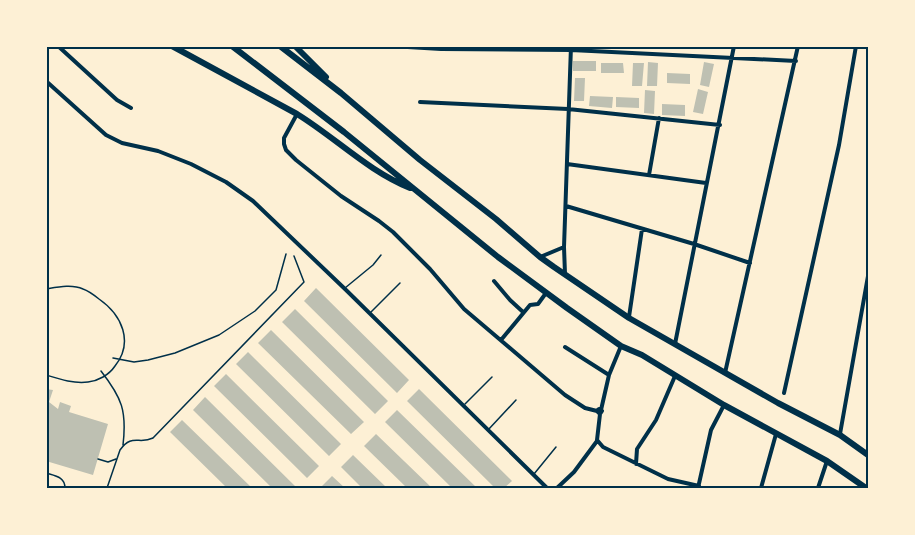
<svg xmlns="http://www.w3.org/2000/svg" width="915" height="535" viewBox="0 0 915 535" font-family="Merriweather,serif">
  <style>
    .building { fill: #bec0b2 }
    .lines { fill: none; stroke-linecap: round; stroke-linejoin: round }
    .service { stroke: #003049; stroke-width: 1.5 }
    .minor { stroke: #003049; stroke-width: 4 }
    .primary { stroke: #003049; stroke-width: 6 }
    .neatline { fill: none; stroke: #003049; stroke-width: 2 }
  </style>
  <rect width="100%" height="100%" fill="#fdf0d5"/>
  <path class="building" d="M573,61H596V71H573Z
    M648,62L658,63L657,86H647Z
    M704,62L714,64L709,87L700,85Z
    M601,63H623L624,73H601Z
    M633,63H644L642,86H632Z
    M667,73L690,74V84L667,83Z
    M575,78H585L584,101H574Z
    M698,89L708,92L703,114L693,112Z
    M645,90L655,91L654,114L644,113Z
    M590,96L613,97L612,108L589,106Z
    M616,97L639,98V108L616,107Z
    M662,104L685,105V116L662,115Z
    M316,288L409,380L397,393L304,301Z
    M295,309L388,401L375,414L282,322Z
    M271,330L364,422L351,434L258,343Z
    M248,352L341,444L329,456L236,364Z
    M226,374L319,466L307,478L214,386Z
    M46,389L53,390L49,402L58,409L60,402L71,406L69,412L108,424L93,475L46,461Z
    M419,389L512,481L504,488H495L407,401Z
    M205,397L297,488H272L193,410Z
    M397,410L477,488H452L385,422Z
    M182,420L252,488H227L170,432Z
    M376,434L432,488H407L364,446Z
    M353,455L387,488H362L341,467Z
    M332,476L345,488H320Z"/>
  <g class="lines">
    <path class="service" d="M345,288L373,265L381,255
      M46,289C58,287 72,284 83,289C89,291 94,295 99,299C122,315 134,342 115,366C109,375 98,381 88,382C74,384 59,379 46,375
      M371,312L400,283
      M113,358L134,362L148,360L175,353L219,335L255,311L276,290L286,254
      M101,371C122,398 127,411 123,445
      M465,404L492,377
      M488,430L516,400
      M98,459L108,462L116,459
      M46,473C56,476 65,477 65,488
      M534,474L556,447
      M107,488L120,450C132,433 139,445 153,438L304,282L294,256"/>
    <path class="minor" d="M58,46L117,100L131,108
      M391,46L441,49L571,50L796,61
      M46,81L106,135L122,143L158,151L191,164L226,182L253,201L345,289L547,488
      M420,102L568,109L720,125
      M297,114L284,138V144L286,150L296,160L341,196L379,221L393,232L430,269L464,309L565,395L585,408L597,411
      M567,164L706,183
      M649,175L659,118
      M566,206L694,244L750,263
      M540,257L564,247
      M565,274L564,247L571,46
      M494,281L510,300L523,312
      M629,317L642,229
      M501,340L530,305L538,304L546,293
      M675,344L734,46
      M565,347L609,375
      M725,373L798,46
      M784,393L839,145L856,46
      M601,410L609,375L621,346
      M600,414L602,411L599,409L597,411L600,414L597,440L603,447L668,479L699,486
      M840,434L868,276
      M636,464L637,449L656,420L675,376
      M557,488L574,472L597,441
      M698,488L711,430L724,405
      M761,488L776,434
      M818,488L827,461"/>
    <path class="primary" d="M172,46L297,114C336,138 368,171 410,188
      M232,46L344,132L498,257L567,308L621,346L642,355L724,405L827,461L866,488
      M280,46L341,93L420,160L496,219L540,257L554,267L629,318L778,403L840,435L868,455
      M295,46L326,77"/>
  </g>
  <rect width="915" height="535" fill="none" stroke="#fdf0d5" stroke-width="96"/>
  <rect x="48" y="48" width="819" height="439" class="neatline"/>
</svg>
